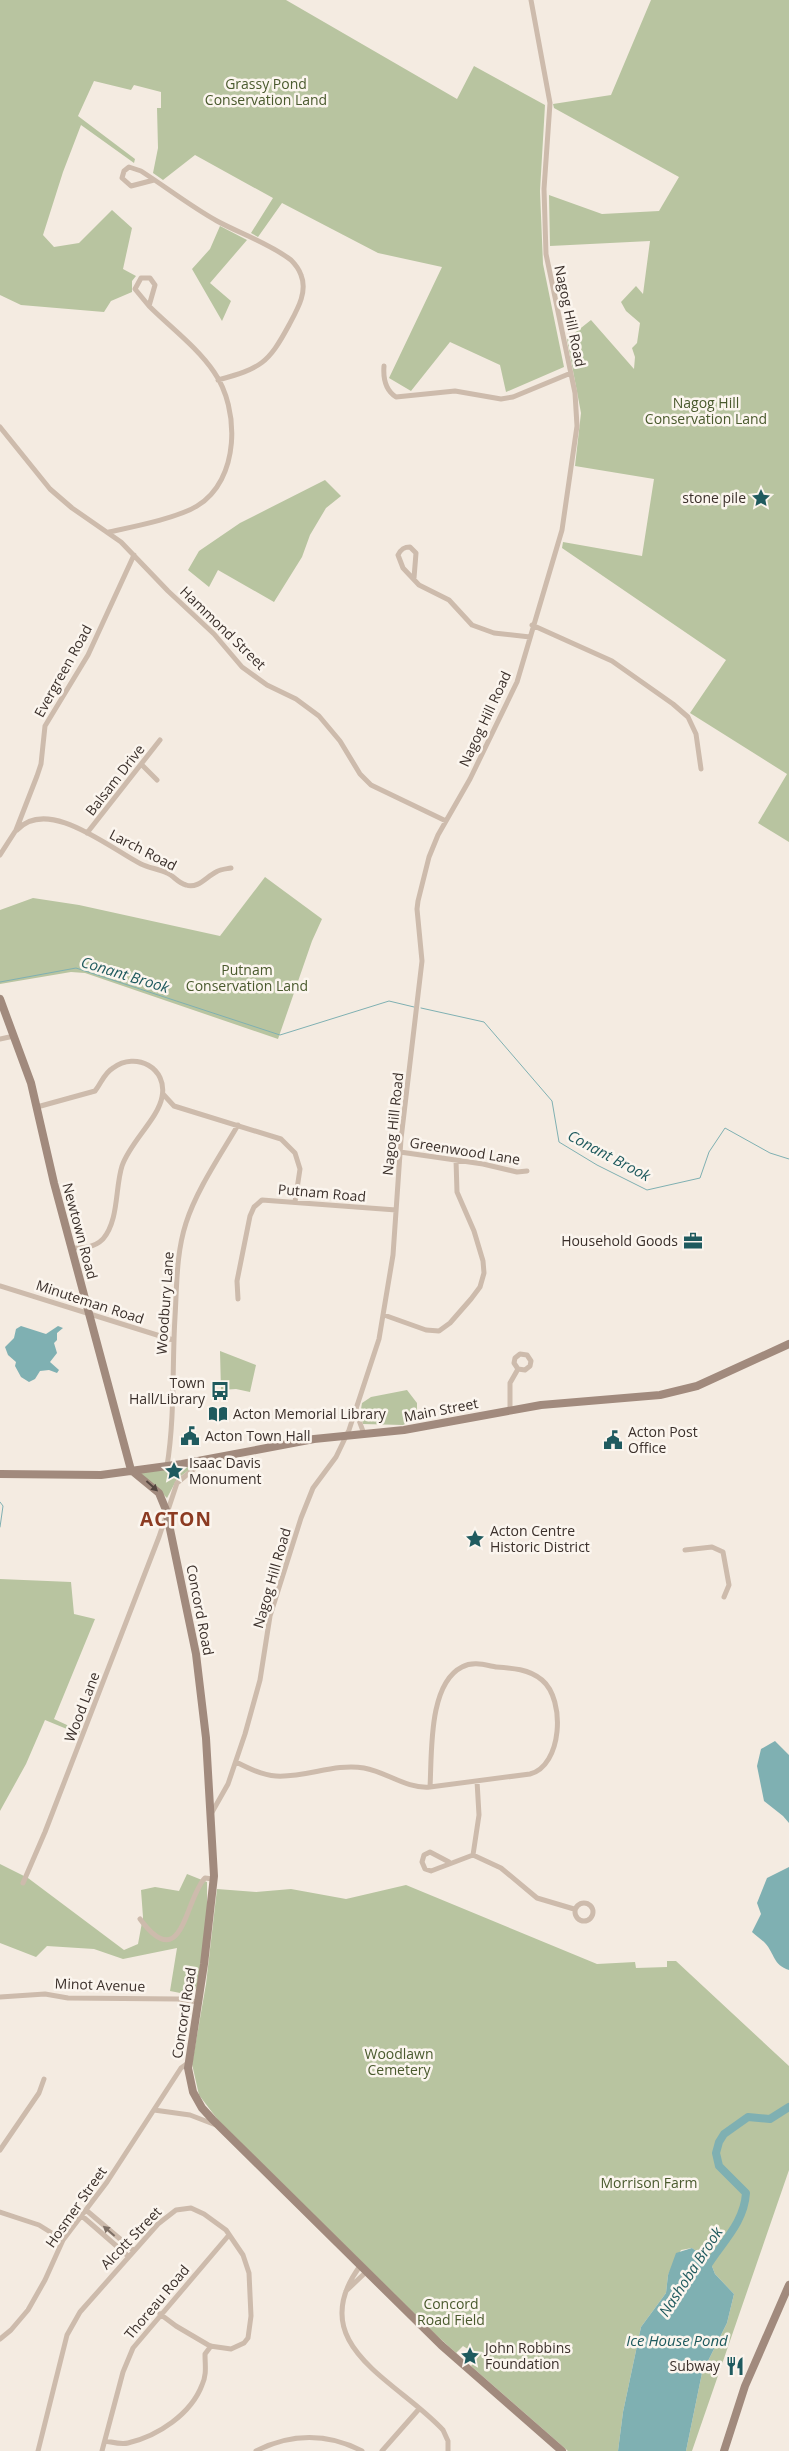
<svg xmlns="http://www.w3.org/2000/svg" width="789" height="2451" viewBox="0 0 789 2451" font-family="'Open Sans',sans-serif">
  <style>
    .green { fill: #b8c4a0 }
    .water { fill: #7fb0b2 }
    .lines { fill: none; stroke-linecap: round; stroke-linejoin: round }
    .stream { stroke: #7fb0b2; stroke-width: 1 }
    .river { stroke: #7fb0b2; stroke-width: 8 }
    .street { stroke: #cdbbac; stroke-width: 5 }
    .secondary { stroke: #a18a7d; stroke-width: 8 }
    .oneway { fill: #544640 }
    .oneway2 { fill: #7d6f65 }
    .labels { text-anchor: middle; stroke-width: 5; stroke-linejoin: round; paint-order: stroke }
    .park-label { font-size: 14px; fill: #4a5a2e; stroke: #fbf5ee }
    .street-label { font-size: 14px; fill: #3b302b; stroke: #fbf5ee }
    .poi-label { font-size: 14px; fill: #3b302b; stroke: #fbf5ee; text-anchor: start }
    .water-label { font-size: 15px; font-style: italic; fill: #1f5a5e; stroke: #fbf5ee }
    .district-label { font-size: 19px; font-weight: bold; letter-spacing: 1px; fill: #8c3b22; stroke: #fbf5ee }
  </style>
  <rect width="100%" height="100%" fill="#f4ebe1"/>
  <path class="green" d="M0,0H286L457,99L474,66L545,105L540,191L543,264L564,367L506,392L500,365L450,342L411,391L389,378L442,267L378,253L282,203L258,237L251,233L273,198L195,155L163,180L153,173L158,148L157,108H161V92L134,85L131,90L94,81L78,116L135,159L134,163L81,125L63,172L43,235L54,247L79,243L112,210L132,228L123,269L136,276L132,281V292L111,301L104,312L21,305L0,295Z
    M651,0H789V842L758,823L787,774L690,713L726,660L562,548L563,542L642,556L654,479L575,466L581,413L567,339L591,320L634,369L635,357L632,348L637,343L640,323L626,311L621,302L636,286L643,294L650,241L550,246L549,195L602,214L659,211L679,177L554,108L553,104L611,95Z
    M220,226L247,240L210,283L231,301L222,321L192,269L210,249Z
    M325,480L341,496L326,508L310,535L302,557L274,602L218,570L209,587L188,570L199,551L240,523Z
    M265,877L322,919L312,941L278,1039L85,973L71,972L0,984V910L33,898L79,905L220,936Z
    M220,1351L256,1365L250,1392L236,1389L221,1390Z
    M407,1390L417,1403V1418L403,1425L363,1424L360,1415L362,1403L371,1397Z
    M191,1463L193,1467L177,1479L167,1498L154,1485L134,1471Z
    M0,1579L71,1582L74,1614L95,1619L54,1719L80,1731L79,1734L45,1720L26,1764L0,1811Z
    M0,1864L28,1878L124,1950L138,1944L143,1917L141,1890L155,1887L179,1891L187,1874L207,1882V1914L198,1986C191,1997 181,1993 170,1991L177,1948L123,1959L94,1949L47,1946L36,1957L0,1943Z
    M406,1885L597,1964L635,1962L636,1968L667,1967V1961H676L789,2066V2170L692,2451H686L702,2373L727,2323L734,2294L715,2274L710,2261L692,2248L681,2250L668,2275L666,2293L641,2327L623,2412L618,2451H568L471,2366L479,2356L463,2346L456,2353L434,2333L218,2120L199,2095L192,2064L206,1984L217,1889L256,1892L291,1889L346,1899Z"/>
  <path class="water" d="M21,1326L46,1334L58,1326L63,1328L57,1333V1340L54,1343L57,1353L50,1362L59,1370L57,1373L49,1370L40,1371L35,1379L29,1382L21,1377L15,1366L16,1362L8,1355L5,1347L14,1338L16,1329Z
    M775,1741L789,1755V1823L783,1816L764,1801L757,1766L761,1749Z
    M789,1867V1970C773,1965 775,1954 765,1943C761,1939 756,1936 752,1932L761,1914L757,1903L767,1878Z
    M692,2248L710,2261L715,2274L734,2294L727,2323L702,2373L686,2451H618L623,2412L641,2327L666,2293L668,2275L676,2253Z"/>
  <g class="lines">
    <path class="stream" d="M0,982L76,968L280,1035L389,1001L414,1007
      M421,1008L484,1022L552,1101L559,1142L597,1165L647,1190L700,1178L709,1152L725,1128L770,1153L789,1159
      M0,1502L3,1506L0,1527"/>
    <path class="river" d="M706,2268C721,2243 744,2224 746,2193L719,2166L716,2153L719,2142L724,2134L748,2117L770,2119L789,2107"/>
    <path class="street" d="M154,180L131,186L122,178L124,171L129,167L141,171C166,187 190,206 217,221C241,234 269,243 291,260C295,264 299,269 301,275C308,292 297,310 289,325C268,364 261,368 218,380
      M384,366C383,379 385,390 396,397L455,391L501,399L513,397L571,373
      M0,427L50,489L72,508L121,542L168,591L214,634L242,667L267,685L296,699L319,716L340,741L360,774L371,785L446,821
      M109,532C132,527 178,518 197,506C240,480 240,409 214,372C197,347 170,327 149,306L155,285L150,278H141L135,289L149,306
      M414,578L416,553L410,547C404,547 401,549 398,555L403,568L419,585L449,600L472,625L494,633L530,637
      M532,625L612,661L673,704L688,717L696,734L701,769
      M142,765L157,780
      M17,830C48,796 111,849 141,864C149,868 159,869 167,873C174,876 178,883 186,885C198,889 206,877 216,872C221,869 226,869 231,868
      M87,833L160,740
      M0,855L16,830L37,776L41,764L45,726L88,655L134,555
      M0,1039L14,1036
      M163,1094L174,1106L281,1139L295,1153L300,1169L295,1202
      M37,1107L95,1091C101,1084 104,1073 113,1068C136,1051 168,1068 162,1097C158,1119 130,1142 122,1166C115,1188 119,1220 103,1239C94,1248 83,1248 71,1248
      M400,1152L483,1164L517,1172L527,1171
      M0,1286L173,1340
      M238,1299L237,1281L250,1216L254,1207L262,1200L396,1210
      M384,1315L426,1330L439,1331L450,1323L471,1299L480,1287L484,1273L483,1261L474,1231L457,1192L456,1160
      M510,1410V1383L518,1369L514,1363L515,1358L520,1354L527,1355L531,1361L530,1366L525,1370L518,1369
      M356,1412L364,1434
      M167,1466C175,1417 172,1366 175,1317C177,1285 176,1254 186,1223C197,1189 220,1156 238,1125
      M685,1550L712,1547L723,1552L729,1585L724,1597
      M236,1762C248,1768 262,1775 276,1776C306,1778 334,1763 364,1768C387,1772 406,1789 430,1787C432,1754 428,1684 462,1667C473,1661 485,1665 496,1667C512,1668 529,1669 542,1680C566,1700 562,1766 530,1774L430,1787
      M211,1814L228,1784L245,1734L260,1680L270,1616L301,1518L313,1488L336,1457L349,1430L379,1339L393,1255L401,1139L422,961L417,909L418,901L429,857L438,835L470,779L517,682L562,530L577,426L575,393L546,254L544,189L550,103L531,0
      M473,1855L479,1815L477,1781
      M449,1862L430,1852L424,1855L422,1862L425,1869L431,1871L473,1855L501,1868L537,1898L574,1909
      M23,1883L45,1832L159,1537L177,1483L195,1468V1461
      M575 1912a9 9 0 1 1 18 0a9 9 0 1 1-18 0Z
      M140,1919C183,1977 185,1898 205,1878L213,1879
      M0,1997L45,1994L68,1998L178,1999L198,2002
      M154,2110L190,2115L216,2125
      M0,2150L39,2093L44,2079
      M86,2210L133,2250
      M0,2212L39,2225L63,2240
      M82,2216L128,2256
      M360,2266C302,2345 397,2380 443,2430L448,2441V2451
      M346,2291L366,2272
      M0,2339L11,2330L28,2310L45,2280L63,2240L107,2182L181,2068L188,2063
      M105,2441C112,2442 121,2445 128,2443C158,2436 191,2414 202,2385C207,2374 205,2366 205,2354L211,2346
      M38,2451L67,2335L80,2312L158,2224L176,2210L191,2208L204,2214L226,2230L243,2255L249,2273L251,2316L248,2338L244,2343L231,2349L210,2346L176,2326L160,2314
      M102,2451L123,2372L133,2348L229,2235
      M256,2451C291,2433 328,2433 362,2451
      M382,2451L419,2409"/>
    <path class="secondary" d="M0,999L31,1083L54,1183L131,1470
      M131,1470L159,1493L166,1510L196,1654L206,1738L214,1876L204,1964L188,2068L193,2092L202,2108L213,2120L441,2345L562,2451
      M0,1474L101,1475L182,1464L314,1439L404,1430L541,1405L660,1395L697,1386L789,1344
      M724,2451L745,2386L789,2285"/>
  </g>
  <defs><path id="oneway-solid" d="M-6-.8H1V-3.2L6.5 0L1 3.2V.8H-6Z" transform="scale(1.25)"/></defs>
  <use class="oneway" href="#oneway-solid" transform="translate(152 1486) rotate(42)"/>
  <use class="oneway2" href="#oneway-solid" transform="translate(109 2231) rotate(-139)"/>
  <defs>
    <g id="sight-bare" transform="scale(1.5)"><path d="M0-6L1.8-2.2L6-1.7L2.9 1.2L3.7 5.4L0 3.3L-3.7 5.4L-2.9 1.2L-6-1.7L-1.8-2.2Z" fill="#1f5a5e" stroke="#fbf5ee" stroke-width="2.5" paint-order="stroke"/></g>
    <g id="office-bare" transform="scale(1.5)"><path d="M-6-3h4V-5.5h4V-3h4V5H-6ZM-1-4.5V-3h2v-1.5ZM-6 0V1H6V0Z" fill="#1f5a5e" stroke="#fbf5ee" stroke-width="2.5" paint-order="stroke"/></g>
    <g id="bus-bare" transform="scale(1.5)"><path d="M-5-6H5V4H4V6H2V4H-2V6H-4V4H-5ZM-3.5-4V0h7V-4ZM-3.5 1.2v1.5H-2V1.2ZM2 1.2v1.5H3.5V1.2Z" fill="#1f5a5e" stroke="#fbf5ee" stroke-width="2.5" paint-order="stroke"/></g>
    <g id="library-bare" transform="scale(1.5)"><path d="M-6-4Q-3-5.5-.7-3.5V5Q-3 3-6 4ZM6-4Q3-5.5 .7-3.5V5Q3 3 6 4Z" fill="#1f5a5e" stroke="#fbf5ee" stroke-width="2.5" paint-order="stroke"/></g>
    <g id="civic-bare" transform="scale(1.5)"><path d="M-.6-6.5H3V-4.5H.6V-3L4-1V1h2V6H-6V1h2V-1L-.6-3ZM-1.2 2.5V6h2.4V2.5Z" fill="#1f5a5e" stroke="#fbf5ee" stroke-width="2.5" paint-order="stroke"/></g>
    <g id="restaurant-bare" transform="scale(1.5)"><path d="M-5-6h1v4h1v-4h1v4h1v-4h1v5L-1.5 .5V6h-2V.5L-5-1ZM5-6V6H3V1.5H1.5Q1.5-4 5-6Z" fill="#1f5a5e" stroke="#fbf5ee" stroke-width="2.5" paint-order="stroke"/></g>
  </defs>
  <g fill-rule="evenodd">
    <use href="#sight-bare" x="761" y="498"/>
    <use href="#office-bare" x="693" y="1241"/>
    <use href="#bus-bare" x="220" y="1391"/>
    <use href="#library-bare" x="218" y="1414"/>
    <use href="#civic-bare" x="190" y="1436"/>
    <use href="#civic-bare" x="613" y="1440"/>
    <use href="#sight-bare" x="174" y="1471"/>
    <use href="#sight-bare" x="475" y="1539"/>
    <use href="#sight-bare" x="470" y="2356"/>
    <use href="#restaurant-bare" x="735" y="2366"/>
  </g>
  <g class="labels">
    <g class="park-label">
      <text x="266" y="89">Grassy Pond<tspan x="266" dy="16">Conservation Land</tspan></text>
      <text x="706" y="408">Nagog Hill<tspan x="706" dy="16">Conservation Land</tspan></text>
      <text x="247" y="975">Putnam<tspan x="247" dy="16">Conservation Land</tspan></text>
      <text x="399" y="2059">Woodlawn<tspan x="399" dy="16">Cemetery</tspan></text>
      <text x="649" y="2188">Morrison Farm</text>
      <text x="451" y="2309">Concord<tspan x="451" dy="16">Road Field</tspan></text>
    </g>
    <g class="street-label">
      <text transform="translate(570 316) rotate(78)" y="5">Nagog Hill Road</text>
      <text transform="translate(223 628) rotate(44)" y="5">Hammond Street</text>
      <text transform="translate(63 671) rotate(-61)" y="5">Evergreen Road</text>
      <text transform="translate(485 719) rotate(-65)" y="5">Nagog Hill Road</text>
      <text transform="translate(115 780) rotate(-52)" y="5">Balsam Drive</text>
      <text transform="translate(143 850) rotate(27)" y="5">Larch Road</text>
      <text transform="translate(393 1124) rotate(-84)" y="5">Nagog Hill Road</text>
      <text transform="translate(465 1151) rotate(9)" y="5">Greenwood Lane</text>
      <text transform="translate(322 1193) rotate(5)" y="5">Putnam Road</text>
      <text transform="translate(80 1231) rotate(75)" y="5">Newtown Road</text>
      <text transform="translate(90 1302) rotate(18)" y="5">Minuteman Road</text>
      <text transform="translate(165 1303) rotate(-86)" y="5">Woodbury Lane</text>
      <text transform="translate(441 1410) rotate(-11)" y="5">Main Street</text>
      <text transform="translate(272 1578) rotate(-74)" y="5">Nagog Hill Road</text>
      <text transform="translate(200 1610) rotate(79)" y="5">Concord Road</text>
      <text transform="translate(82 1707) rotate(-69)" y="5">Wood Lane</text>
      <text transform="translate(100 1985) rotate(2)" y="5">Minot Avenue</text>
      <text transform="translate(184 2013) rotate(-81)" y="5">Concord Road</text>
      <text transform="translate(76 2207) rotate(-55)" y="5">Hosmer Street</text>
      <text transform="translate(131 2238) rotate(-46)" y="5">Alcott Street</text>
      <text transform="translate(157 2302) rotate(-50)" y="5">Thoreau Road</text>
    </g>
    <g class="poi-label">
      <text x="746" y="503" text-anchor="end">stone pile</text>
      <text x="678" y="1246" text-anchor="end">Household Goods</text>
      <text x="205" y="1388" text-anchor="end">Town<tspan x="205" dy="16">Hall/Library</tspan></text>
      <text x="233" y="1419">Acton Memorial Library</text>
      <text x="628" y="1437">Acton Post<tspan x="628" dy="16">Office</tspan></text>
      <text x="205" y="1441">Acton Town Hall</text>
      <text x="189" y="1468">Isaac Davis<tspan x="189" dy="16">Monument</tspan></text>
      <text x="490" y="1536">Acton Centre<tspan x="490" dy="16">Historic District</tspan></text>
      <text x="485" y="2353">John Robbins<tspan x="485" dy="16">Foundation</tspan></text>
      <text x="720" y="2371" text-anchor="end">Subway</text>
    </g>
    <g class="water-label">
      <text transform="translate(125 975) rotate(17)" y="5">Conant Brook</text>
      <text transform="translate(609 1156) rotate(28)" y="5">Conant Brook</text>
      <text transform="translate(691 2272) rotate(-57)" y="5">Nashoba Brook</text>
      <text x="677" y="2346">Ice House Pond</text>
    </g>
    <g class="district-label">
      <text x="176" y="1526">ACTON</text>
    </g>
  </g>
</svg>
